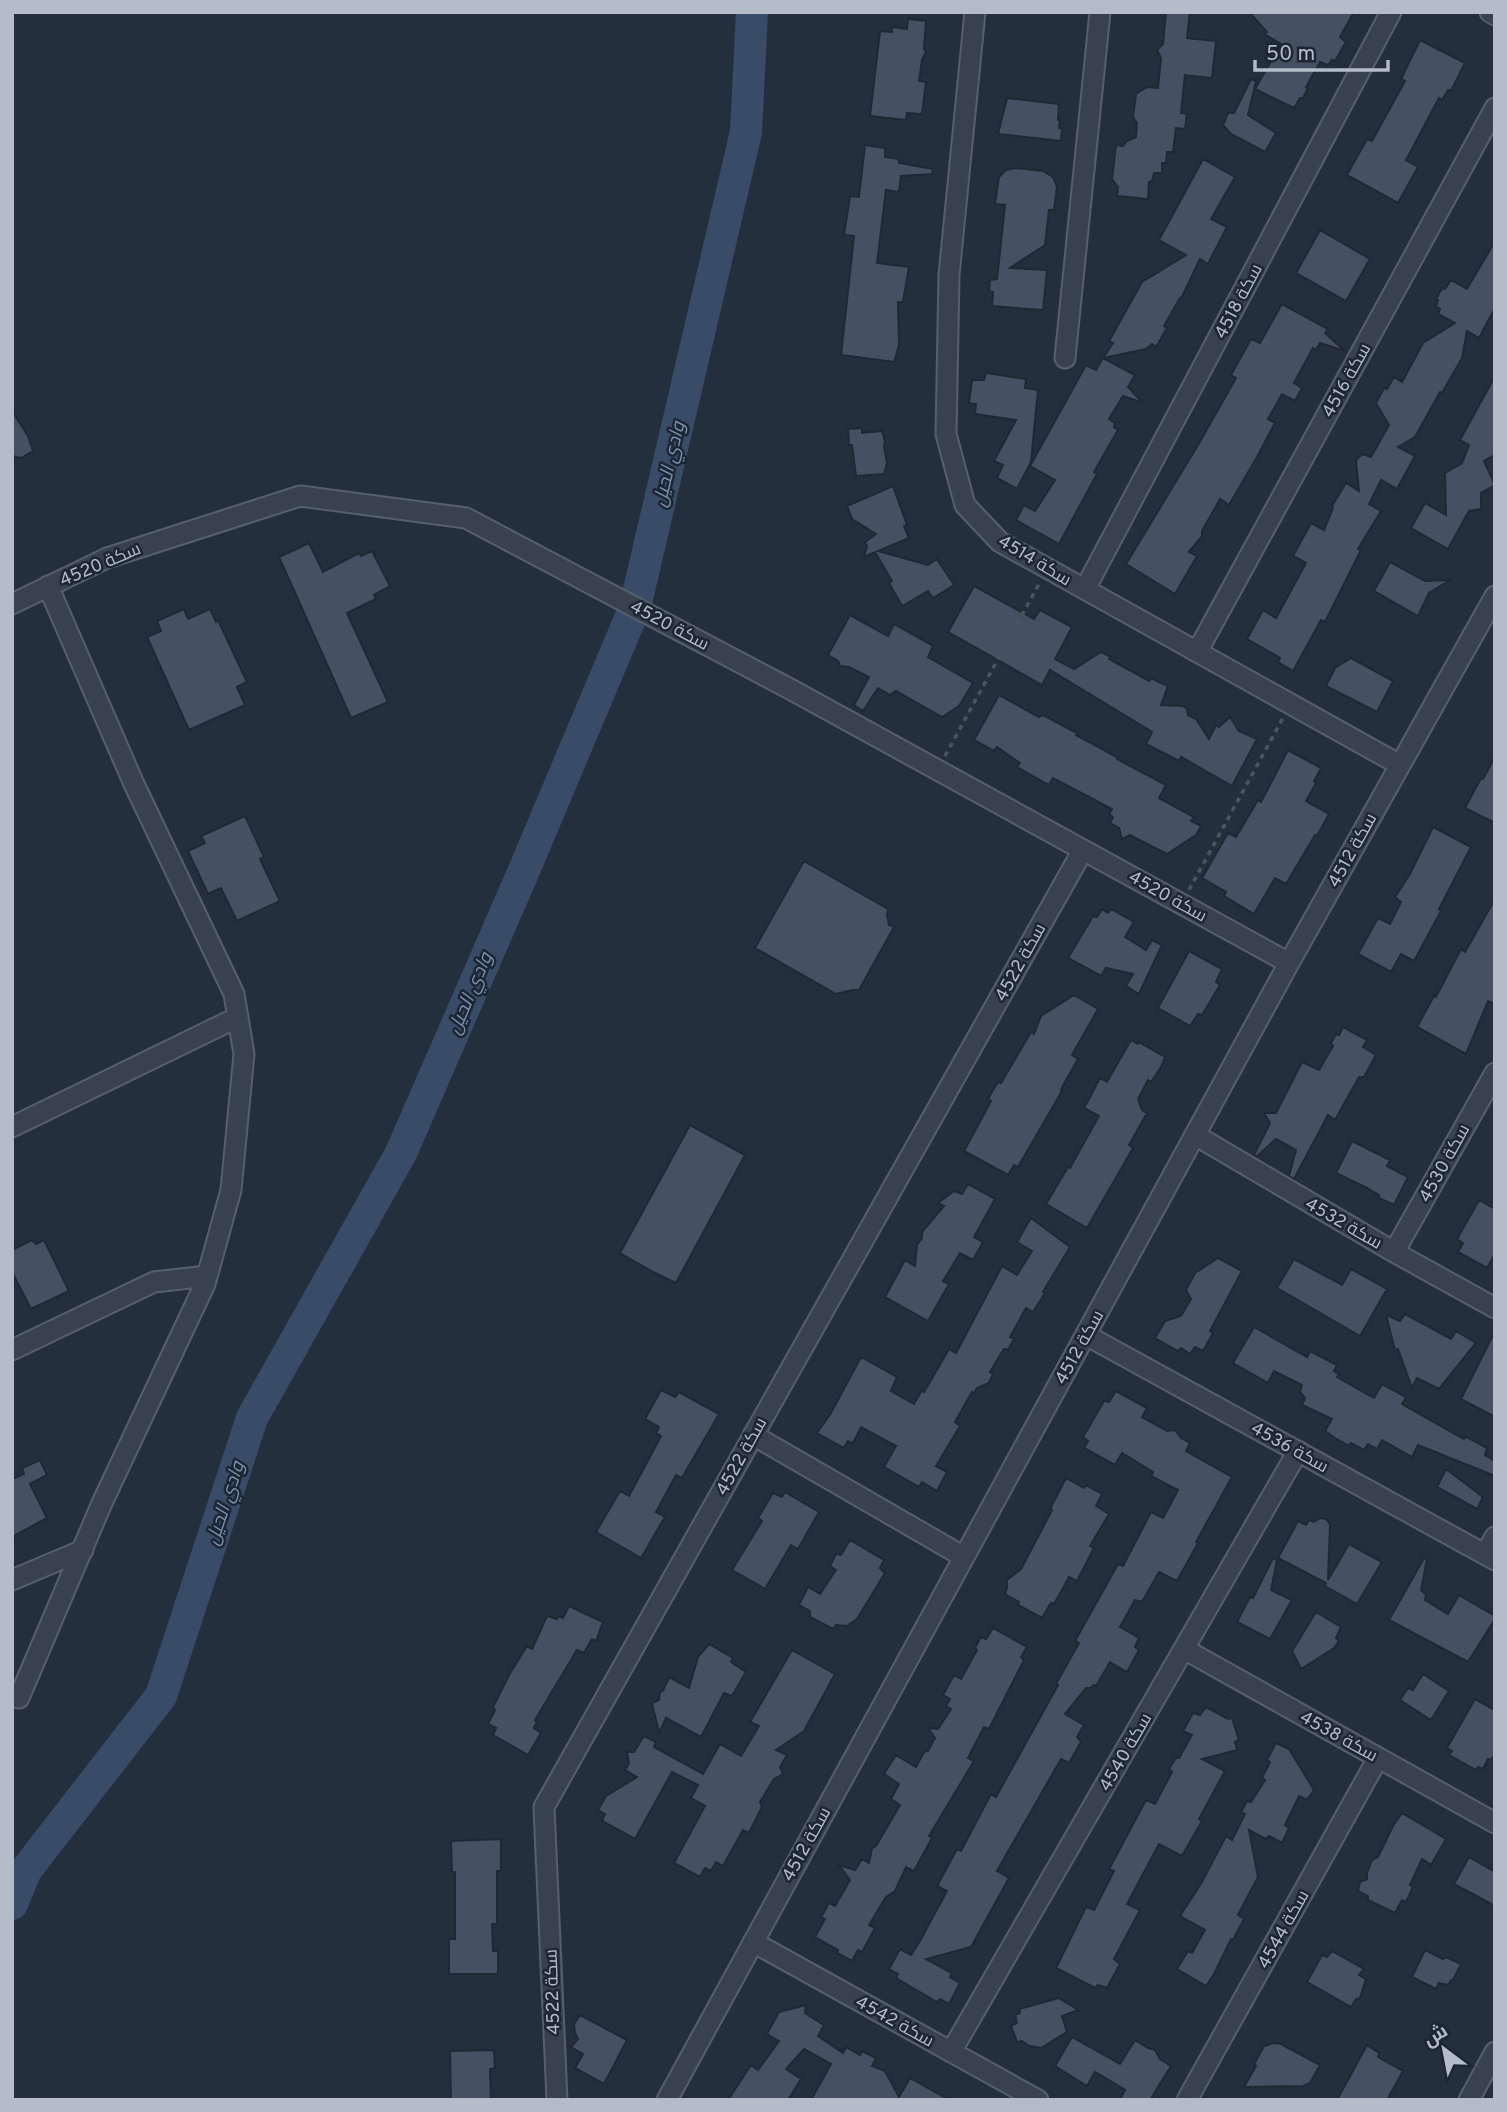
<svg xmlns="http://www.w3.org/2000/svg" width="1507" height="2112" viewBox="0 0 1507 2112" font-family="Overpass,Cairo,sans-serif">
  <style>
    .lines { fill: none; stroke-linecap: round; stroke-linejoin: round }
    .river { stroke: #394c67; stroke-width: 32 }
    .building { fill: #455162; stroke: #1f2835; stroke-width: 2 }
    .minor-casing { stroke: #565f6c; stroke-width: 23 }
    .path { stroke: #44595c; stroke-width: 3.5; stroke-dasharray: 5 5; stroke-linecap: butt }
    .minor { stroke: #38414e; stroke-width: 19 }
    .labels { text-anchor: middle; stroke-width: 5; stroke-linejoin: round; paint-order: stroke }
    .street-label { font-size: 18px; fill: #b4bcc9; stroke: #1d2633 }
    .water-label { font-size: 19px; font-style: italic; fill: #7c92b1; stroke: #1d2633 }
  </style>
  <rect width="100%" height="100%" fill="#242f3e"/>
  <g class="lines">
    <path class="river" d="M12,1904L26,1870L161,1696L252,1418L401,1153L522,875L635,607L746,132L752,12"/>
  </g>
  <path class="building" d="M1166,12H1190L1187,38L1216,41L1212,78L1185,75L1181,113L1187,114L1185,129L1176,128L1173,152H1167L1166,163H1162V173H1154L1152,181L1149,182L1148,199L1117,196L1118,187L1112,179L1116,145L1123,146L1127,141L1136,137L1137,123L1133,117L1136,94L1147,87L1158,88L1161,58L1157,50L1163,44Z
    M1249,12H1354L1340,37L1346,42L1335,61L1332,60L1328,65L1320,62L1306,87L1308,88L1303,98H1300L1294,108L1255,89L1281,44L1264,34L1267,32Z
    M908,19L926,21L924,49L926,52L922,60L919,81L926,82L922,114L907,113L906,120L870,116L880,31L892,32V27L907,29Z
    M1420,40L1465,63L1451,91L1448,90L1442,100L1439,98L1406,160L1418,167L1398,203L1347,175L1367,139L1372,141L1405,81L1401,79Z
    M1251,79L1256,81L1248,115L1276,133L1265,152L1231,134L1223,125L1228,113H1234Z
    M1007,98L1059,104L1058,120H1060L1059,128L1062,129L1061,141L998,134Z
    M865,145L885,148V157L899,159V163L933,169L932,174L901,176L899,192L886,190L877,263L909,267L903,302H898L899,345L894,362L841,355L854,236L844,235L850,196L859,197Z
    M1203,159L1235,177L1211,219L1227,227L1208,264L1200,259L1181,299L1180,298L1164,326L1167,328L1156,347L1152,344L1146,349L1103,358L1113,343L1109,341L1142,282L1186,255L1159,240Z
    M1015,168L1043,171L1053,177L1057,187L1054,210H1049L1045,245L1010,268L1047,270L1043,310L992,306L993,292L989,291L990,280L997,279L1005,205L995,204L999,177L1006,170Z
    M1320,230L1370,259L1346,301L1296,273Z
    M1495,241V308L1479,338L1467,331L1462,358L1442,393L1440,392L1415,437L1398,447L1415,456L1397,489L1381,480L1369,504L1381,511L1358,549L1361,550L1325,622L1321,620L1293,671L1278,662L1280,658L1247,639L1263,610L1276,618L1306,563L1293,556L1311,523L1324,530L1333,508L1332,506L1346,483L1359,491L1356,460L1362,454L1371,457L1389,425L1376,403L1384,388L1387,389L1394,377L1402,382L1423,343L1455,323L1438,314L1440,309L1436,306L1438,300L1436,299L1442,288L1445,289L1451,280L1467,289Z
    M1282,304L1328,329L1325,333L1345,351L1320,343L1316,350L1313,348L1294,383L1302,388L1295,401L1282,394L1268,419L1275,423L1257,457L1229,505L1220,499L1202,531V536L1189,552L1197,556L1175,594L1126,564L1198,445L1236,378L1231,375L1251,339L1260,343Z
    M1103,358L1135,375L1128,387L1143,403L1123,396L1109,419L1115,423L1114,427L1118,430L1094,472L1097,474L1059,544L1016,520L1024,505L1035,511L1055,480L1030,466L1086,365L1096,370Z
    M986,373L1026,379L1025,388L1038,390L1031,462L1017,489L997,478L1003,465L994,461L1016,420L975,414L976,404L969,403L972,380H984Z
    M1495,376V455L1484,461L1495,485L1481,493V509L1469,511L1448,549L1411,528L1425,503L1446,515L1445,473L1462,463L1469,445L1460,440Z
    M12,411L28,436L33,451L21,458L12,456Z
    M862,428V433L882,431L885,441L884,446L887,463L884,474L856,476L852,445H849L848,429Z
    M893,486L907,525L904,526L909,538L878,551L928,565L937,559L954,585L933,598L928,591L902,606L889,583L892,581L875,552L864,557L867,546L865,542L876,534L852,519L847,506Z
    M309,543L323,572L359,553L361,556L372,551L390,586L374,595L376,599L347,613L388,702L351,718L279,557Z
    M1390,562L1425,581L1450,580L1429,593L1418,616L1374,591Z
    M974,586L1034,619L1040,610L1072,627L1055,659L1074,669L1101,652L1111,657L1109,659L1149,681L1151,678L1168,686L1161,705L1183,706L1187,709L1188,715L1196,719L1209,739L1216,725L1219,727L1230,717L1239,731L1257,739L1232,786L1181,757L1179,761L1146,744L1152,732L1050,670L1042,685L948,632Z
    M184,609L188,619L210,609L216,622L218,620L247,682L237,687L245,705L189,730L147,637L161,631L157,621Z
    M850,615L888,636L894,624L933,646L928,657L973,683L959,706L942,717L896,691L890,695L878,688L863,711L854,705L869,677L849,667L840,666L838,661L828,655Z
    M1351,658L1393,681L1377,712L1326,686L1335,668Z
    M999,695L1039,717L1043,715L1077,733L1076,735L1117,757V759L1166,785L1159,798L1194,817L1191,821L1201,826L1196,835L1167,854L1130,835L1122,839L1119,828L1110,823L1113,817L1109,814L1112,809L1053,778L1049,785L1017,767L1020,763L997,747L994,751L974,740Z
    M1288,750L1321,768L1314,781L1316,783L1306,801L1329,814L1317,836L1315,835L1286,884L1275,878L1254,914L1224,896L1226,892L1202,878L1228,833L1236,837L1258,800L1261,802Z
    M1495,757V823L1465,808L1481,778L1483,779Z
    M245,816L264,857L260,859L280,901L237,921L221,888L208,894L188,851L205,843L201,836Z
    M1433,827L1471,847L1439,909L1441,911L1414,961L1401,954L1391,972L1358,954L1378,918L1390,924L1401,902L1395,897L1410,874Z
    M804,861L888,909L887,915L889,925L894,927L859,990H852L836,994L755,948Z
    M1495,899V1004L1488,1001L1466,1054L1417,1027L1434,996L1436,997L1461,949L1465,952Z
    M1102,909L1108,913L1111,909L1134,922L1125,937L1146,950L1152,940L1162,945L1139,994L1126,986L1133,974L1106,968L1101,976L1068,958L1093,916L1097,917Z
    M1189,951L1222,969L1216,982L1220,985L1202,1015L1198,1014L1190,1026L1158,1008Z
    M1074,995L1098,1009L1072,1055L1078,1059L1061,1089L1062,1091L1018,1167L1014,1165L1008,1175L964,1151L991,1101L988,1099L993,1090L998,1082L1001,1083L1031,1032L1034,1034L1041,1016Z
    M1343,1027L1367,1040L1363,1047L1376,1055L1364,1077H1359L1335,1120L1328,1115L1294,1179L1289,1176L1296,1150L1276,1139L1256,1157L1254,1155L1270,1123L1264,1113H1276L1302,1062L1319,1070L1333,1046L1331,1043L1336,1034L1339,1035Z
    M1131,1040L1138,1044L1139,1042L1165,1057L1161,1067L1151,1082L1148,1080L1138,1099L1142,1110L1147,1113L1129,1145L1133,1148L1087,1228L1046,1204L1068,1167L1070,1168L1099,1116L1084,1108L1100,1078L1107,1082Z
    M690,1125L745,1155L676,1283L653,1272L620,1253Z
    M1352,1141L1390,1160L1387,1166L1408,1177L1394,1205L1379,1198V1195L1367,1188L1336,1173Z
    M968,1184L995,1199L974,1237L983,1242L973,1260L960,1253L943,1281L949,1284L928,1321L885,1297L905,1260L915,1266L917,1245L922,1238V1232L944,1206L938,1203L954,1191L962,1194Z
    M1479,1200L1495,1209V1254L1487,1268L1458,1252L1463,1243L1457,1239Z
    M1031,1218L1070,1247L1043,1292L1045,1293L1033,1312L1026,1308L1010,1337L1014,1339L1008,1350L1004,1349L990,1372L993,1374L989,1383L977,1388L974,1393L972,1392L955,1422L960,1426L936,1466L947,1472L937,1491L922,1482L919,1487L884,1467L896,1446L861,1427L853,1443L848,1441L844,1448L817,1433L831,1413L861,1357L897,1377L891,1391L914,1404L922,1390L924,1392L949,1349L956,1353L1002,1266L1017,1275L1032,1251L1017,1242Z
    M32,1240L36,1244L44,1240L69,1291L31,1309L12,1272V1250Z
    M1218,1258L1242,1271L1210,1331L1213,1333L1203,1351L1195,1347L1190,1354L1181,1348L1178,1351L1155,1338L1165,1321L1181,1316L1191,1299L1186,1290L1195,1273Z
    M1294,1259L1342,1285L1351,1269L1387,1289L1360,1336L1277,1288Z
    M1405,1314L1451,1339L1456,1331L1476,1343L1439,1389L1417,1378L1412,1388L1398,1349L1395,1350L1386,1315L1400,1321Z
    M1254,1327L1307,1357L1310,1351L1337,1365L1334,1371L1339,1374L1337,1377L1374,1398L1382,1384L1406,1397L1402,1404L1464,1439L1465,1436L1487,1448L1485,1455L1495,1461V1476L1418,1445L1412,1457L1382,1440L1377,1449L1368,1444L1364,1450L1351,1443L1349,1446L1335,1438L1325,1431L1332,1419L1302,1405L1305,1398L1300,1392L1302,1385L1274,1371L1268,1383L1233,1363Z
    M1495,1331V1417L1461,1399Z
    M661,1390L675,1397L679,1392L719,1414L682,1478L676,1475L656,1512L665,1517L641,1558L596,1532L620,1491L629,1496L661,1436L656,1433L659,1427L645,1419Z
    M1116,1391L1147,1408L1142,1417L1167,1431L1175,1430L1181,1438L1190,1443L1186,1451L1232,1477L1196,1542L1198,1543L1177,1581L1159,1572L1142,1602L1135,1600L1120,1627L1139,1638L1135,1647L1139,1650L1127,1672L1110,1662L1096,1686L1094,1685L1090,1688H1086L1065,1714L1084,1725L1077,1737L1081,1742L1069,1763L1061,1759L997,1871L1009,1878L971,1947L926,1959L952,1973L950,1977L960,1983L949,2004L940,1999L937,2002L896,1978L898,1974L889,1969L900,1949L911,1955L920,1941L947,1891L937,1886L957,1849L961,1851L991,1794L996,1797L1058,1685L1056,1684L1079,1643L1075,1641L1118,1564L1123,1566L1151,1512L1163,1518L1178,1490L1151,1476L1153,1472L1122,1453L1115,1465L1084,1448L1088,1441L1083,1437L1104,1401L1109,1402Z
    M40,1460L47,1475L30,1484L47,1518L12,1537V1479L24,1474L22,1468Z
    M1446,1469L1483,1497L1477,1509L1437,1487Z
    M1066,1478L1084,1488L1086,1485L1102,1494L1096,1506L1109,1514L1090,1546L1094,1548L1077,1581L1069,1577L1054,1604L1051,1603L1042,1618L1018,1605L1019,1602L1005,1594L1007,1588V1580L1021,1569L1052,1510L1050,1509Z
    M785,1492L819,1512L798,1549L791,1545L765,1589L732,1570L762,1521L758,1518L773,1493L782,1497Z
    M1320,1518L1326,1519L1330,1524L1328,1580L1349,1544L1382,1562L1357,1604L1325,1586L1326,1583L1278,1558L1298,1521L1306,1525L1309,1520L1314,1522Z
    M850,1540L884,1560L880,1568L885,1573L857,1619L847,1626L836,1625L833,1629L810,1617V1611L799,1605L808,1587L820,1594L836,1570L830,1566L836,1554L841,1555Z
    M1273,1558L1277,1560L1271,1590L1292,1600L1270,1639L1237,1622L1250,1597L1253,1598Z
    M1424,1558L1427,1559L1421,1590L1426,1595L1425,1600L1448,1614L1459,1595L1495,1616V1619L1468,1662L1389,1620Z
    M569,1606L603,1622L596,1641L592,1639L584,1653L577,1650L535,1720L537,1722L534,1728L541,1733L528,1755L493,1735L496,1728L488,1724L495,1710L493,1707L509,1675L527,1646L532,1649L547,1616L557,1619L559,1616L563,1618Z
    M1316,1612L1341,1627L1336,1638L1339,1641L1334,1648L1301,1669L1292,1651Z
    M993,1628L1027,1647L1021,1657L1024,1660L989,1729L984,1727L968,1758L974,1761L929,1836L932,1838L914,1871L906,1867L895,1891L886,1897L869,1925L875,1928L862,1952L858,1950L852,1961L837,1953L838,1950L815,1937L825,1919L821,1917L829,1903L835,1906L850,1880L839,1865L855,1870L862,1859L869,1863L872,1848L876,1846L900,1805L891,1799L899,1784L884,1774L896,1755L916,1767L924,1752L928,1751L935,1738L928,1728L938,1729L951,1709L946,1706L950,1699L943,1695L954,1675L961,1679L977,1650L975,1648L981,1637L986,1639Z
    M709,1644L733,1658L731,1662L746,1672L732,1696L724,1693L701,1737L666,1718L659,1733L652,1703L659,1700L660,1692L663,1691L669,1677L689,1688L698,1657Z
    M792,1650L835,1674L804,1731L776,1750L787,1755L780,1767L783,1774L774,1779L760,1802L762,1807L749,1833L743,1830L723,1866L716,1862L711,1871L705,1868L700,1877L674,1863L705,1806L691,1798L698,1785L672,1772L635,1839L602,1821L605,1814L598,1810L606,1796L637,1777L625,1770L629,1763L627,1752H634L644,1736L656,1742L654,1747L703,1774L720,1744L741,1756L759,1726L750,1722Z
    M1423,1674L1449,1691L1431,1720L1400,1700L1408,1688L1413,1690Z
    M1475,1699L1495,1710V1754L1491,1760L1488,1759L1483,1769L1478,1767L1476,1770L1449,1755L1452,1751L1447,1748Z
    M1206,1707L1228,1719L1232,1718L1239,1740L1235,1742L1237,1750L1202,1759L1225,1771L1199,1819L1202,1821L1182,1856L1159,1844L1127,1904L1140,1910L1114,1959L1120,1964L1107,1988L1098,1985L1095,1988L1056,1968L1086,1907L1094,1910L1114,1871L1109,1869L1146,1800L1155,1804L1172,1772L1169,1769L1176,1758H1179L1192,1735L1183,1731L1193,1713L1200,1715Z
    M1276,1743L1289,1749L1314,1790L1307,1800L1299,1796L1285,1825L1289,1828L1282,1843L1269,1836L1266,1839L1249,1830L1258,1877L1238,1915L1244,1919L1233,1940L1231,1939L1214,1974L1206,1986L1177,1969L1188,1951L1192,1953L1205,1930L1180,1916L1202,1882L1226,1836L1232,1840L1245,1814L1241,1812L1247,1801L1251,1802L1265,1780L1262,1778L1270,1762L1267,1760Z
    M1402,1813L1446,1839L1431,1865L1422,1859L1410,1885L1413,1887L1406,1902L1402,1900L1395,1913L1368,1900V1896L1358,1891L1360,1882L1367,1879V1873L1372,1860L1378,1857L1393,1826Z
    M501,1839V1871H497V1924H492L493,1951H498V1974H449V1939H455V1872H452L451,1841Z
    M1469,1857L1495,1872V1906L1454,1884Z
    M1425,1950L1443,1959L1446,1957L1461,1964L1453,1980H1451L1448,1985L1439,1983L1436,1989L1412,1977Z
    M1332,1951L1364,1969L1359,1975L1366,1979L1360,1998L1356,1999L1351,2007L1307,1982L1322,1955L1327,1957Z
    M1059,1998L1078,2010L1062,2016L1067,2032L1041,2048L1029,2046L1022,2041L1017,2042L1011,2026L1017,2023L1015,2015L1020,2013L1019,2009Z
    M806,2005L805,2013L824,2025L818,2036L843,2053L846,2047L860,2055L862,2051L876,2058L872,2066L885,2071L899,2097L910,2078L949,2100H811L831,2064L804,2049L786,2069L801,2079L788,2100H728L751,2065L758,2070L779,2041L767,2034L779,2012Z
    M580,2015L627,2040L604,2084L575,2068L583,2054L571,2047L578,2039L575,2033L574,2024Z
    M1072,2037L1120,2064L1135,2040L1148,2048L1155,2050L1160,2059L1171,2066L1150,2100H1120L1125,2090L1095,2072L1087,2086L1055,2066Z
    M1274,2043L1281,2044L1320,2065L1310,2083L1303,2086L1244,2087L1256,2066L1254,2064L1264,2046Z
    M1367,2045L1379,2053L1378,2057L1403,2071L1387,2100H1337Z
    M494,2050L495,2068L490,2069L491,2100H451L450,2051Z"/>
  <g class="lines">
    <g class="minor-casing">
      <path id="minor" d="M975,12L949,275L946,434L965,505L1000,542L1400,765
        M1490,12L1495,15
        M1065,358L1100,12
        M1085,589L1391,12
        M12,604L107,558L300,496L466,518L792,690L1289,963
        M1197,652L1495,108
        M12,1127L238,1017
        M1195,1135L1394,1252L1495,1308
        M1394,1252L1495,1073
        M1086,1335L1495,1560
        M12,1350L154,1282L207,1276
        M753,1435L964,1557
        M1485,1554L1495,1537
        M12,1580L83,1550
        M1184,1649L1495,1823
        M19,1698L102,1503L205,1284L231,1190L244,1054L234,994L134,784L48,586
        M753,1942L1038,2100
        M951,2052L1298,1451
        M557,2100L544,1807L1083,850
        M667,2100L1289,963L1495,596
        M1187,2100L1378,1758
        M1469,2100L1495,2052"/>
    </g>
    <path class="path" d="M945,756L1039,584
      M1189,890L1283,718"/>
    <use href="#minor" class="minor"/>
  </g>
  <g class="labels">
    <g class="street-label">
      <text transform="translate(1238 301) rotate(-62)" y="6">سكة 4518</text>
      <text transform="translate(1346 380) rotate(-61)" y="6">سكة 4516</text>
      <text transform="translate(1035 560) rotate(31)" y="6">سكة 4514</text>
      <text transform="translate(100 564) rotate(-23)" y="6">سكة 4520</text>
      <text transform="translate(670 625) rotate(28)" y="6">سكة 4520</text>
      <text transform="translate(1352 850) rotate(-61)" y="6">سكة 4512</text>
      <text transform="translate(1168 896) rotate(29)" y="6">سكة 4520</text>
      <text transform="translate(1020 962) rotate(-61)" y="6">سكة 4522</text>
      <text transform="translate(1444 1163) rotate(-61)" y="6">سكة 4530</text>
      <text transform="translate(1344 1223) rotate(30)" y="6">سكة 4532</text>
      <text transform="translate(1079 1347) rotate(-61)" y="6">سكة 4512</text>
      <text transform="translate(1290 1447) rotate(29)" y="6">سكة 4536</text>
      <text transform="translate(741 1456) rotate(-61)" y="6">سكة 4522</text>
      <text transform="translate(1339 1736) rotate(29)" y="6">سكة 4538</text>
      <text transform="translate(1125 1752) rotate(-60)" y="6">سكة 4540</text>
      <text transform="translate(806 1844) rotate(-61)" y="6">سكة 4512</text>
      <text transform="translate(1283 1929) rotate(-61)" y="6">سكة 4544</text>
      <text transform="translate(552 1992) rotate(-92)" y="6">سكة 4522</text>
      <text transform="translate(895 2021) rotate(29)" y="6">سكة 4542</text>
    </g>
    <g class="water-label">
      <text transform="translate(668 464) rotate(-77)" y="7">وادي الحيل</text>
      <text transform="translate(469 993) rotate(-67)" y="7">وادي الحيل</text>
      <text transform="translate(224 1503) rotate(-72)" y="7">وادي الحيل</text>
    </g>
  </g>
  <rect width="1507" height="2112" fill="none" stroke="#b4bcc9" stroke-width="28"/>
  <g transform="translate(1444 2049) rotate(328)" stroke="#1d2633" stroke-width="5" paint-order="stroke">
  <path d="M0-5L12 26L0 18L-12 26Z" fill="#b4bcc9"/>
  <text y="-10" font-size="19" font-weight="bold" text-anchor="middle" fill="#b4bcc9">ش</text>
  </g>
  <path d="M1255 60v10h133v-10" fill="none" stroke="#b4bcc9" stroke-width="3.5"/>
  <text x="1266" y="60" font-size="21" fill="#b4bcc9" stroke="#1d2633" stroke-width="5" paint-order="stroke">50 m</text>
</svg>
